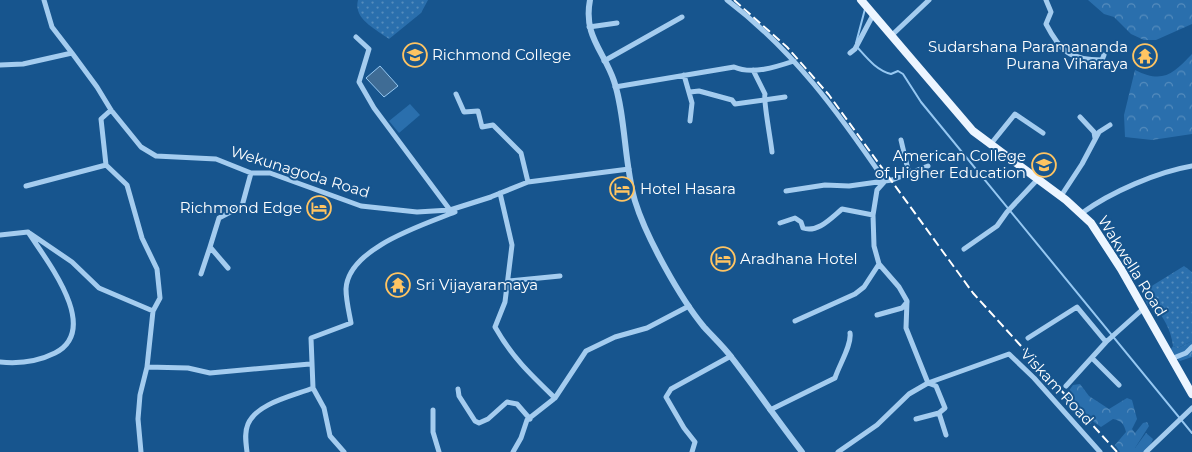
<svg xmlns="http://www.w3.org/2000/svg" width="1192" height="452" viewBox="0 0 1192 452" font-family="Montserrat,sans-serif">
  <style>
    .grass { fill: url(#grass-tufts) }
    .forest { fill: url(#forest-crowns) }
    .park { fill: url(#park-dots) }
    .pitch { fill: #2a6fad }
    .water { fill: #3f6c95; stroke: #96c8f2 }
    .lines { fill: none; stroke-linecap: round; stroke-linejoin: round }
    .stream { stroke: #96c8f2; stroke-width: 2 }
    .minor { stroke: #a4ccef; stroke-width: 5 }
    .tertiary { stroke: #a4ccef; stroke-width: 6 }
    .primary { stroke: #ecf5ff; stroke-width: 8 }
    .rail { stroke: #fff; stroke-width: 2; stroke-dasharray: 9 4; stroke-linecap: butt }
    .labels { text-anchor: middle; stroke-width: 4; stroke-linejoin: round; paint-order: stroke }
    .poi-label { font-size: 15px; fill: #fff; stroke: #17558e; text-anchor: start }
    .street-label { font-size: 15px; fill: #fff; stroke: #17558e }
  </style>
  <defs>
    <pattern id="grass-tufts" width="24" height="20" patternUnits="userSpaceOnUse" patternTransform="scale(1.25)"><rect width="24" height="20" fill="#2a6fad"/><path d="M3 7l-1-3M5 7V3M7 7l1-3M15 17l-1-3M17 17v-4M19 17l1-3" fill="none" stroke="#558cbd"/></pattern>
    <pattern id="forest-crowns" width="20" height="18" patternUnits="userSpaceOnUse" patternTransform="scale(1.25)"><rect width="20" height="18" fill="#2a6fad"/><path d="M2 6a3 3 0 1 1 6 0M12 15a3 3 0 1 1 6 0" fill="none" stroke="#558cbd"/></pattern>
    <pattern id="park-dots" width="8" height="8" patternUnits="userSpaceOnUse" patternTransform="scale(1.25)"><rect width="8" height="8" fill="#2a6fad"/><path d="M2 2h.1M6 6h.1" fill="none" stroke="#558cbd" stroke-width="1.8" stroke-linecap="round"/></pattern>
  </defs>
  <rect width="100%" height="100%" fill="#17558e"/>
  <path class="grass" d="M1146,433L1153,439L1149,448L1144,452H1135V448Z"/>
  <path class="forest" d="M1088,0H1192V24L1156,40H1144L1131,34L1114,17L1104,14Z
    M1192,54V134L1152,140L1125,137L1124,115L1135,70C1163,84 1173,74 1192,54Z
    M1192,341V357L1180,361L1169,352L1173,346L1178,348Z
    M1080,384L1089,396L1109,409L1127,398L1132,400L1137,419L1132,429L1135,433L1143,423L1147,422L1149,426L1135,448V452H1120L1115,445L1126,432C1124,424 1122,421 1113,419L1101,427L1091,420L1068,392L1073,385Z"/>
  <path class="park" d="M358,0H428L421,13L389,39C376,29 353,19 358,0Z
    M1184,266L1192,272V341L1178,348L1173,346C1171,329 1163,317 1153,304L1148,306L1142,292Z"/>
  <path class="pitch" d="M410,104L420,115L399,133L389,121Z"/>
  <path class="water" d="M380,66L398,86L384,97L366,78Z"/>
  <g class="lines">
    <path class="stream" d="M856,43L865,9
      M857,47C867,58 876,70 891,74L898,71L903,74L921,102L1192,433"/>
    <path class="minor" d="M44,0L52,27L72,53
      M727,0C794,51 838,112 885,181L877,190L873,215L874,246L879,264L899,287L907,301L906,328L928,383L936,386L945,408L939,413L916,419
      M1046,0L1051,12L1046,24C1060,51 1070,60 1102,60L1104,55
      M589,27L617,23
      M891,36L929,0
      M356,37L369,49L359,82L374,108L450,210
      M850,53L855,49L873,15
      M604,61L682,17
      M0,65L23,64L72,53L97,87L111,110L141,147L156,156L216,159L251,173H270L361,206L417,212L450,210L491,197
      M753,70L765,94C763,100 771,141 772,152
      M684,75L692,103L690,121
      M615,87L734,67C752,75 776,67 794,61
      M690,92L699,91L732,100L735,104L785,97
      M456,94L464,112L478,111L482,127L493,125L521,153L528,182
      M111,110L101,119L106,165L127,185L142,238L157,269L160,298L153,311L147,367L140,395L138,419L141,452
      M1080,117L1094,132L1095,138
      M901,140L909,174
      M990,145L1015,114L1043,133
      M26,186L106,165
      M786,191L825,185L849,186L892,180L928,166
      M500,193L512,245L505,302L495,327C512,357 530,374 555,398
      M1061,196L1082,164L1099,132L1110,125
      M488,198L528,182L629,169
      M1082,213C1111,192 1157,172 1192,166
      M780,223L795,218L801,222L803,228C818,233 831,218 842,209L873,215
      M0,235L28,232
      M964,249L997,226L1007,212L1037,180
      M228,268L210,247L219,218L242,206L251,173
      M201,274L210,247
      M509,281L560,276
      M877,315L902,308L907,302
      M795,321L855,294L864,287L879,264
      M1028,338L1077,307L1106,342L1144,308
      M1092,358L1119,385
      M1171,359L1186,353L1192,347
      M0,362C20,364 37,362 55,353C102,329 46,260 28,232L72,262L99,288L153,311
      M147,367L188,368L210,373L310,364
      M1066,386L1106,342
      M458,389L459,396L475,421L479,423L488,419L507,402L517,404L530,419
      M433,410V432L439,452
      M770,410L835,378C839,365 852,345 850,333
      M939,413L946,435
      M247,452C246,443 244,433 248,424C257,403 293,396 313,388
      M344,452L330,436L324,408L313,388L311,338L351,323C349,312 346,300 346,289C348,248 423,225 455,212
      M513,452L521,438L527,420L555,398L586,351L615,337L647,328L689,306
      M692,452L695,442L684,428L666,397L671,389L731,356
      M838,452L877,425L909,394L928,383L1009,354L1034,378L1100,452
      M1146,452L1192,408"/>
    <path class="tertiary" d="M590,0C583,36 604,51 614,81C626,117 624,164 635,201C646,237 680,298 704,327C713,337 724,347 732,358C756,389 778,421 802,452"/>
    <path class="primary" d="M861,0L973,131L1066,200L1091,223L1121,269L1192,394"/>
    <path class="rail" d="M734,0L787,47L829,95L973,293L1117,452"/>
  </g>
  <defs>
    <g id="school-ring" transform="scale(1.25)"><circle r="9.5" fill="#17558e" stroke="#ffc462" stroke-width="1.5"/><path d="M0-5L7-2L0 1L-7-2ZM-4 1L0 2.5L4 1V4Q0 6-4 4Z" fill="#ffc462"/></g>
    <g id="temple-ring" transform="scale(1.25)"><circle r="9.5" fill="#17558e" stroke="#ffc462" stroke-width="1.5"/><path d="M0-6L5-2H3V0L6.5 2.5H4V6H1.5V3h-3V6H-4V2.5H-6.5L-3 0V-2H-5Z" fill="#ffc462"/></g>
    <g id="university-ring" transform="scale(1.25)"><circle r="9.5" fill="#17558e" stroke="#ffc462" stroke-width="1.5"/><path d="M0-5L7-2L0 1L-7-2ZM-4 1L0 2.5L4 1V4Q0 6-4 4Z" fill="#ffc462"/></g>
    <g id="hotel-ring" transform="scale(1.25)"><circle r="9.5" fill="#17558e" stroke="#ffc462" stroke-width="1.5"/><path d="M-6-4.5h1.5V1H6V5H4.5V3h-9V5H-6ZM-4 0a1.8 1.8 0 1 1 3.6 0ZM.5 0V-2.5h3Q6-2.5 6 0Z" fill="#ffc462"/></g>
  </defs>
  <g fill-rule="evenodd">
    <use href="#school-ring" x="415" y="55"/>
    <use href="#temple-ring" x="1145" y="56"/>
    <use href="#university-ring" x="1044" y="165"/>
    <use href="#hotel-ring" x="622" y="189"/>
    <use href="#hotel-ring" x="319" y="208"/>
    <use href="#hotel-ring" x="723" y="259"/>
    <use href="#temple-ring" x="398" y="285"/>
  </g>
  <g class="labels">
    <g class="poi-label">
      <text x="1128" y="52" text-anchor="end">Sudarshana Paramananda<tspan x="1128" dy="17">Purana Viharaya</tspan></text>
      <text x="432" y="60">Richmond College</text>
      <text x="1026" y="161" text-anchor="end">American College<tspan x="1026" dy="17">of Higher Education</tspan></text>
      <text x="640" y="194">Hotel Hasara</text>
      <text x="302" y="213" text-anchor="end">Richmond Edge</text>
      <text x="740" y="264">Aradhana Hotel</text>
      <text x="416" y="290">Sri Vijayaramaya</text>
    </g>
    <g class="street-label">
      <text transform="translate(300 172) rotate(17)" y="5">Wekunagoda Road</text>
      <text transform="translate(1132 266) rotate(58)" y="5">Wakwella Road</text>
      <text transform="translate(1057 387) rotate(47)" y="5">Viskam Road</text>
    </g>
  </g>
</svg>
